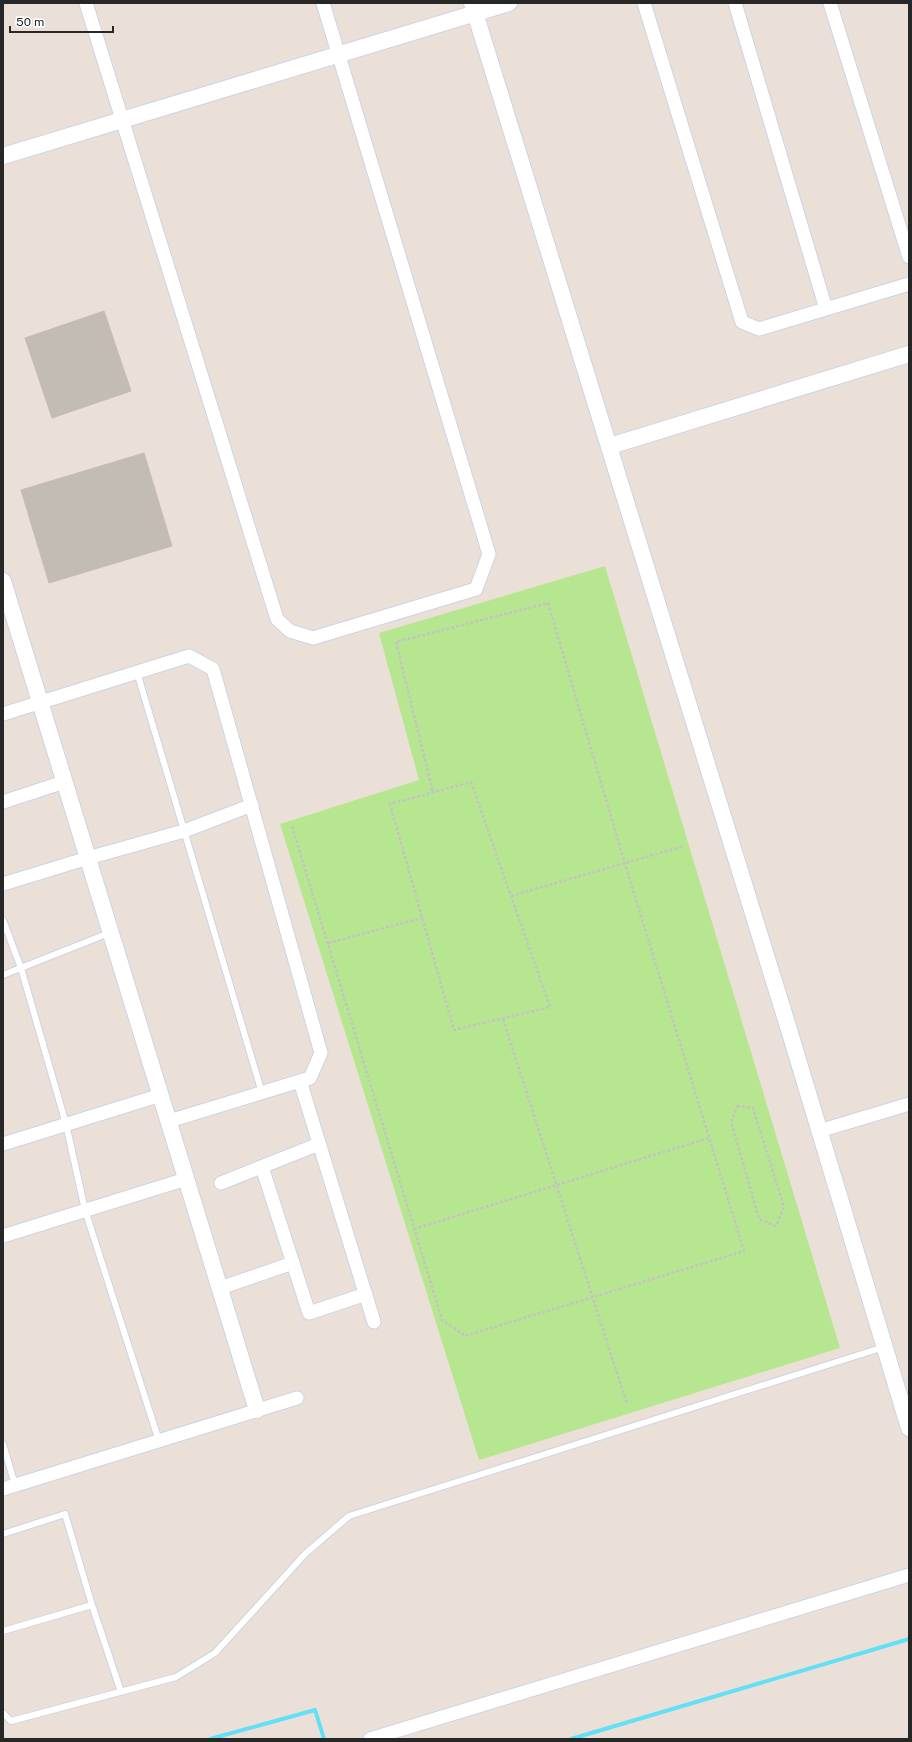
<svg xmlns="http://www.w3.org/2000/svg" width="912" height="1742" viewBox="0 0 912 1742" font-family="'Public Sans',sans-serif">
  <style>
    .green { fill: #b7e690 }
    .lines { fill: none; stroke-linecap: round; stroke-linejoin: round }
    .stream { stroke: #63e0f5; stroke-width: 4 }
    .building { fill: #c2bcb4; stroke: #c6bcb2 }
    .service-casing { stroke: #cdd3e2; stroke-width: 8 }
    .minor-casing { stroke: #cdd3e2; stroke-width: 15 }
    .tertiary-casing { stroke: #cdd3e2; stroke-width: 18 }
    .path { stroke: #c3c3c3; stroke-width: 2.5; stroke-dasharray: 3 2; stroke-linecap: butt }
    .service { stroke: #fff; stroke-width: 6 }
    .minor { stroke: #fff; stroke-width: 13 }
    .tertiary { stroke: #fff; stroke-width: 16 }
  </style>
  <rect width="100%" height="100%" fill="#ebe0d8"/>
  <path class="green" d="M605,566L840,1348L479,1460L280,824L419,780L379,633Z"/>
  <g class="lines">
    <path class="stream" d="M210,1739L315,1710L324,1739
      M571,1739L909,1639"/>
  </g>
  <path class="building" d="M104,311L131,391L52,418L25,338Z
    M144,453L172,546L49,583L21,490Z"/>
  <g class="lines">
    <g class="service-casing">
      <path id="service" d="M137,672L262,1093
        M3,920L21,968L66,1124L85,1210L159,1441
        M3,975L109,933
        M3,1444L15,1485
        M3,1534L65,1514L92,1605L121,1692
        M3,1631L92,1605
        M3,1713L11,1721L176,1677L215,1653L305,1554L349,1516L884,1347"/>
    </g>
    <g class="minor-casing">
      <path id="minor" d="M86,3L277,619L290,631L313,638L476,589L489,554L323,3
        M644,3L742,322L759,329L909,284
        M735,3L826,309
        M830,3L909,257
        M3,714L189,656L213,669L321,1053L310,1078L169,1121
        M3,802L64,782
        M3,884L88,858L184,831L252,805
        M300,1081L374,1322
        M819,1131L909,1104
        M3,1144L161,1095
        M262,1167L309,1313L366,1294
        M221,1183L319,1144
        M3,1236L186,1179
        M220,1288L293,1263
        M3,1489L297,1398
        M370,1739L909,1575"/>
    </g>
    <g class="tertiary-casing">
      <path id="tertiary" d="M472,3L790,1033L909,1428
        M3,156L509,3
        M610,446L909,354
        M3,581L257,1410"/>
    </g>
    <path class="path" d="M471,782L550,1007L454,1030L390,804Z
      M292,826L442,1320L465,1336L744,1251L625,864L548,603L396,642L433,792
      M511,896L684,846
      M328,943L422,918
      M503,1019L627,1404
      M737,1106L753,1108L784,1207L776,1226L759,1219L731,1122Z
      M414,1229L709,1138"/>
    <use href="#service" class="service"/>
    <use href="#minor" class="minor"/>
    <use href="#tertiary" class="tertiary"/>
  </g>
  <rect width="912" height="1742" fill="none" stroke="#272727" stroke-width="8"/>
  <path d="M10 26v6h103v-6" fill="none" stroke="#272727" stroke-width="2"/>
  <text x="16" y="26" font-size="12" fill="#272727" stroke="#ffffff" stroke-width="3" paint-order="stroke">50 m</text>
</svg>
